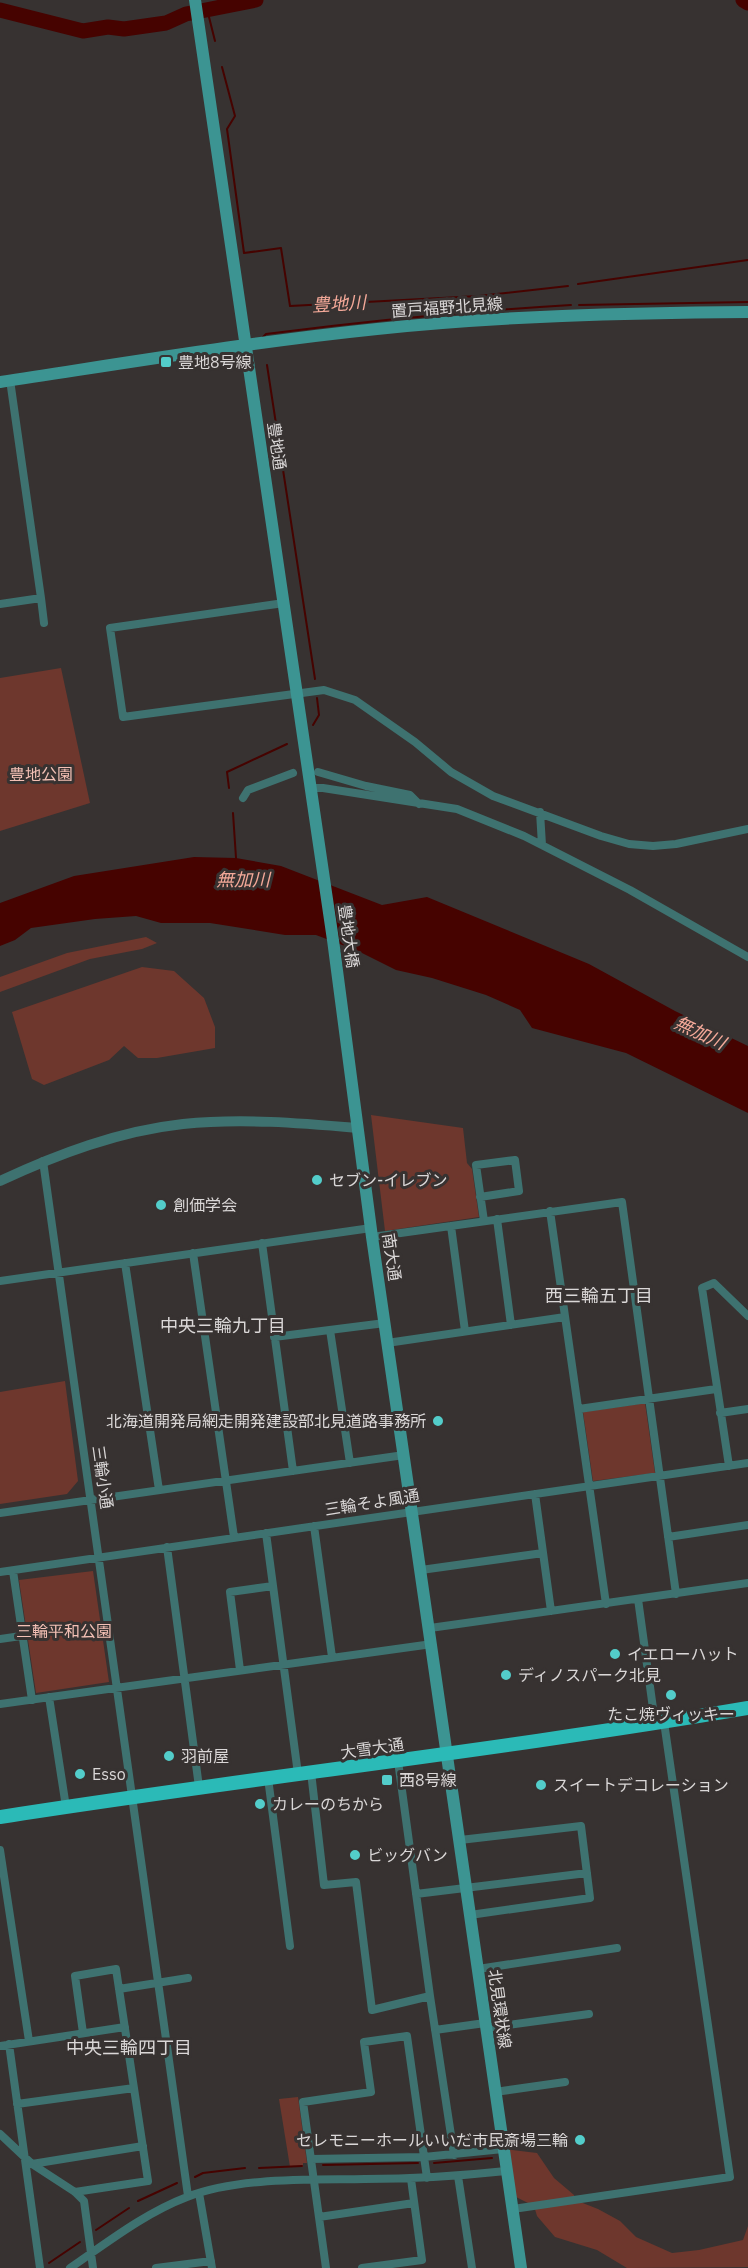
<svg xmlns="http://www.w3.org/2000/svg" width="748" height="2268" viewBox="0 0 748 2268" font-family="'IBM Plex Sans','Noto Sans JP',sans-serif">
  <style>
    .green { fill: #6e372d }
    .water { fill: #460300 }
    .lines { fill: none; stroke-linecap: round; stroke-linejoin: round }
    .stream { stroke: #460300; stroke-width: 2 }
    .river { stroke: #460300; stroke-width: 15 }
    .minor { stroke: #3e7270; stroke-width: 8 }
    .tertiary { stroke: #3e7270; stroke-width: 10 }
    .secondary { stroke: #3c9492; stroke-width: 12 }
    .trunk { stroke: #2bbab7; stroke-width: 14 }
    .poi-dot { fill: #53cdca; stroke: #373231; stroke-width: 2 }
    .labels { text-anchor: middle; stroke-width: 6; stroke-linejoin: round; paint-order: stroke }
    .street-label { font-size: 16px; fill: #dad7d7; stroke: #373231 }
    .poi-label { font-size: 16px; fill: #dad7d7; stroke: #373231; text-anchor: start }
    .park-label { font-size: 16px; fill: #f3c0b5; stroke: #373231 }
    .water-label { font-size: 18px; font-style: italic; fill: #f4a999; stroke: #373231 }
    .neighbourhood-label { font-size: 18px; fill: #dad7d7; stroke: #373231 }
  </style>
  <rect width="100%" height="100%" fill="#373231"/>
  <path class="green" d="M61,668L90,803L0,831V678Z
    M146,937L157,943L142,949L90,959L0,992V977L67,953Z
    M142,967L174,971L204,998L215,1027V1048L157,1058H138L124,1046L109,1060L44,1085L32,1079L12,1012Z
    M371,1115L463,1128L467,1163L472,1169L479,1217L385,1231Z
    M65,1381L78,1481L67,1494L0,1504V1392Z
    M645,1403L655,1473L593,1481L583,1412Z
    M93,1571L109,1682L36,1693L19,1580Z
    M298,2097L307,2163H303V2167H290L279,2099Z
    M503,2149L537,2153L554,2178L574,2195L575,2200L598,2209L620,2221L636,2237L672,2253L699,2250L743,2240L748,2226V2267L627,2268L597,2250L555,2237L537,2216L534,2206L510,2194Z"/>
  <path class="water" d="M194,857L236,858L281,866L382,905L427,897L589,964L675,1011L748,1046V1113L626,1053L532,1028L520,1010L486,995L432,978L396,970L358,951L316,935H285L210,923H161L136,916L95,919L31,928L15,940L0,946V903L74,876Z"/>
  <g class="lines">
    <path class="stream" d="M207,9L215,41
      M222,67L235,116L227,129L244,253L281,248L290,306L479,296L568,286
      M578,284L748,260
      M579,305L748,302
      M263,337L266,334C368,321 469,311 571,305
      M267,365L315,679
      M313,725L319,715L317,698
      M229,788L227,772L287,744
      M233,813L236,858
      M434,2163L492,2158
      M323,2165L418,2163
      M259,2168L302,2166
      M195,2177L203,2173L245,2168
      M138,2201L177,2183
      M96,2230L129,2208
      M49,2263L80,2242"/>
    <path class="river" d="M743,0L748,3
      M0,10L83,31L108,27L124,29L166,23L186,14L256,0"/>
    <path class="minor" d="M41,598L44,623
      M284,603L110,628L123,717L324,690L355,700L415,742L451,772L493,796L601,836L629,844L653,846L676,844L748,829
      M0,604L41,598L10,380
      M318,772L366,786L410,795L419,804
      M310,788H323L457,809L524,836L630,890L748,957
      M243,798L248,790L293,773
      M540,812L542,845
      M43,1161L188,2196
      M480,1197L519,1191L515,1160L476,1165L484,1221
      M550,1211L606,1604
      M497,1219L511,1325
      M451,1226L465,1331
      M372,1237L622,1202L676,1594
      M262,1243L293,1471
      M193,1253L234,1537
      M125,1263L159,1490
      M0,1281L371,1228
      M330,1330L350,1463
      M274,1337L385,1323
      M387,1343L565,1317
      M579,1409L716,1389
      M720,1413L748,1409
      M729,1466L702,1288L714,1283L748,1316
      M535,1494L551,1611
      M0,1513L404,1455
      M314,1526L332,1657
      M266,1533L298,1774
      M668,1537L748,1525
      M167,1547L199,1787
      M421,1570L543,1553
      M13,1571L32,1700
      M0,1572L748,1463
      M638,1599L655,1723
      M430,1628L748,1583
      M0,1639L21,1636
      M240,1670L230,1592L273,1586
      M49,1697L66,1807
      M0,1704L432,1644
      M398,1761L430,1996L454,2155
      M311,1772L324,1885L356,1882L372,2010L430,1996
      M268,1778L290,1946
      M460,1840L581,1826L590,1898L470,1915
      M0,1850L29,2041
      M416,1894L587,1873
      M478,1969L617,1948
      M119,1989L188,1978
      M486,2028L589,2014
      M435,2030L485,2023
      M9,2044L40,2268
      M0,2046L125,2027
      M495,2092L565,2082
      M17,2104L134,2088
      M0,2134L32,2164L75,2192L84,2201L93,2268
      M311,2159L424,2157L503,2149
      M32,2164L143,2146
      M458,2176L472,2268
      M75,2192L148,2181L116,1969L75,1976L83,2033
      M199,2193L212,2268
      M513,2209L730,2177L664,1722
      M319,2217L414,2203
      M70,2268C108,2242 145,2213 187,2197C238,2177 310,2180 365,2179C412,2179 459,2176 506,2171
      M156,2268L211,2261
      M326,2268L303,2102L371,2092L364,2042L407,2036L427,2178
      M362,2268L422,2260L411,2179"/>
    <path class="tertiary" d="M0,1181C58,1154 119,1131 183,1124C241,1118 300,1123 358,1128"/>
    <path class="secondary" d="M195,0L333,940L372,1237L521,2268
      M0,382C126,363 251,342 377,329C500,316 624,313 748,312"/>
    <path class="trunk" d="M0,1817C249,1778 500,1750 748,1708"/>
  </g>
  <g class="poi-dot">
    <rect x="160" y="356" width="12" height="12" rx="3"/>
    <circle cx="317" cy="1180" r="6"/>
    <circle cx="161" cy="1205" r="6"/>
    <circle cx="438" cy="1421" r="6"/>
    <circle cx="615" cy="1654" r="6"/>
    <circle cx="506" cy="1675" r="6"/>
    <circle cx="671" cy="1695" r="6"/>
    <circle cx="169" cy="1756" r="6"/>
    <circle cx="80" cy="1774" r="6"/>
    <rect x="381" y="1774" width="12" height="12" rx="3"/>
    <circle cx="541" cy="1785" r="6"/>
    <circle cx="260" cy="1804" r="6"/>
    <circle cx="355" cy="1855" r="6"/>
    <circle cx="580" cy="2140" r="6"/>
  </g>
  <g class="labels">
    <g class="street-label">
      <text transform="translate(447 307) rotate(-4)" y="6">置戸福野北見線</text>
      <text transform="translate(277 446) rotate(82)" y="6">豊地通</text>
      <text transform="translate(349 936) rotate(82)" y="6">豊地大橋</text>
      <text transform="translate(392 1257) rotate(82)" y="6">南大通</text>
      <text transform="translate(103 1477) rotate(82)" y="6">三輪小通</text>
      <text transform="translate(372 1502) rotate(-9)" y="6">三輪そよ風通</text>
      <text transform="translate(372 1748) rotate(-8)" y="6">大雪大通</text>
      <text transform="translate(500 2009) rotate(82)" y="6">北見環状線</text>
    </g>
    <g class="poi-label">
      <text x="178" y="368">豊地8号線</text>
      <text x="329" y="1186">セブン-イレブン</text>
      <text x="173" y="1211">創価学会</text>
      <text x="426" y="1427" text-anchor="end">北海道開発局網走開発建設部北見道路事務所</text>
      <text x="627" y="1660">イエローハット</text>
      <text x="518" y="1681">ディノスパーク北見</text>
      <text x="671" y="1720" text-anchor="middle">たこ焼ヴィッキー</text>
      <text x="181" y="1762">羽前屋</text>
      <text x="92" y="1780">Esso</text>
      <text x="399" y="1786">西8号線</text>
      <text x="553" y="1791">スイートデコレーション</text>
      <text x="272" y="1810">カレーのちから</text>
      <text x="367" y="1861">ビッグバン</text>
      <text x="568" y="2146" text-anchor="end">セレモニーホールいいだ市民斎場三輪</text>
    </g>
    <g class="park-label">
      <text x="41" y="780">豊地公園</text>
      <text x="64" y="1637">三輪平和公園</text>
    </g>
    <g class="water-label">
      <text transform="translate(339 304) rotate(-3)" y="6">豊地川</text>
      <text x="243" y="886">無加川</text>
      <text transform="translate(700 1033) rotate(25)" y="6">無加川</text>
    </g>
    <g class="neighbourhood-label">
      <text x="599" y="1302">西三輪五丁目</text>
      <text x="223" y="1332">中央三輪九丁目</text>
      <text x="129" y="2054">中央三輪四丁目</text>
    </g>
  </g>
</svg>
